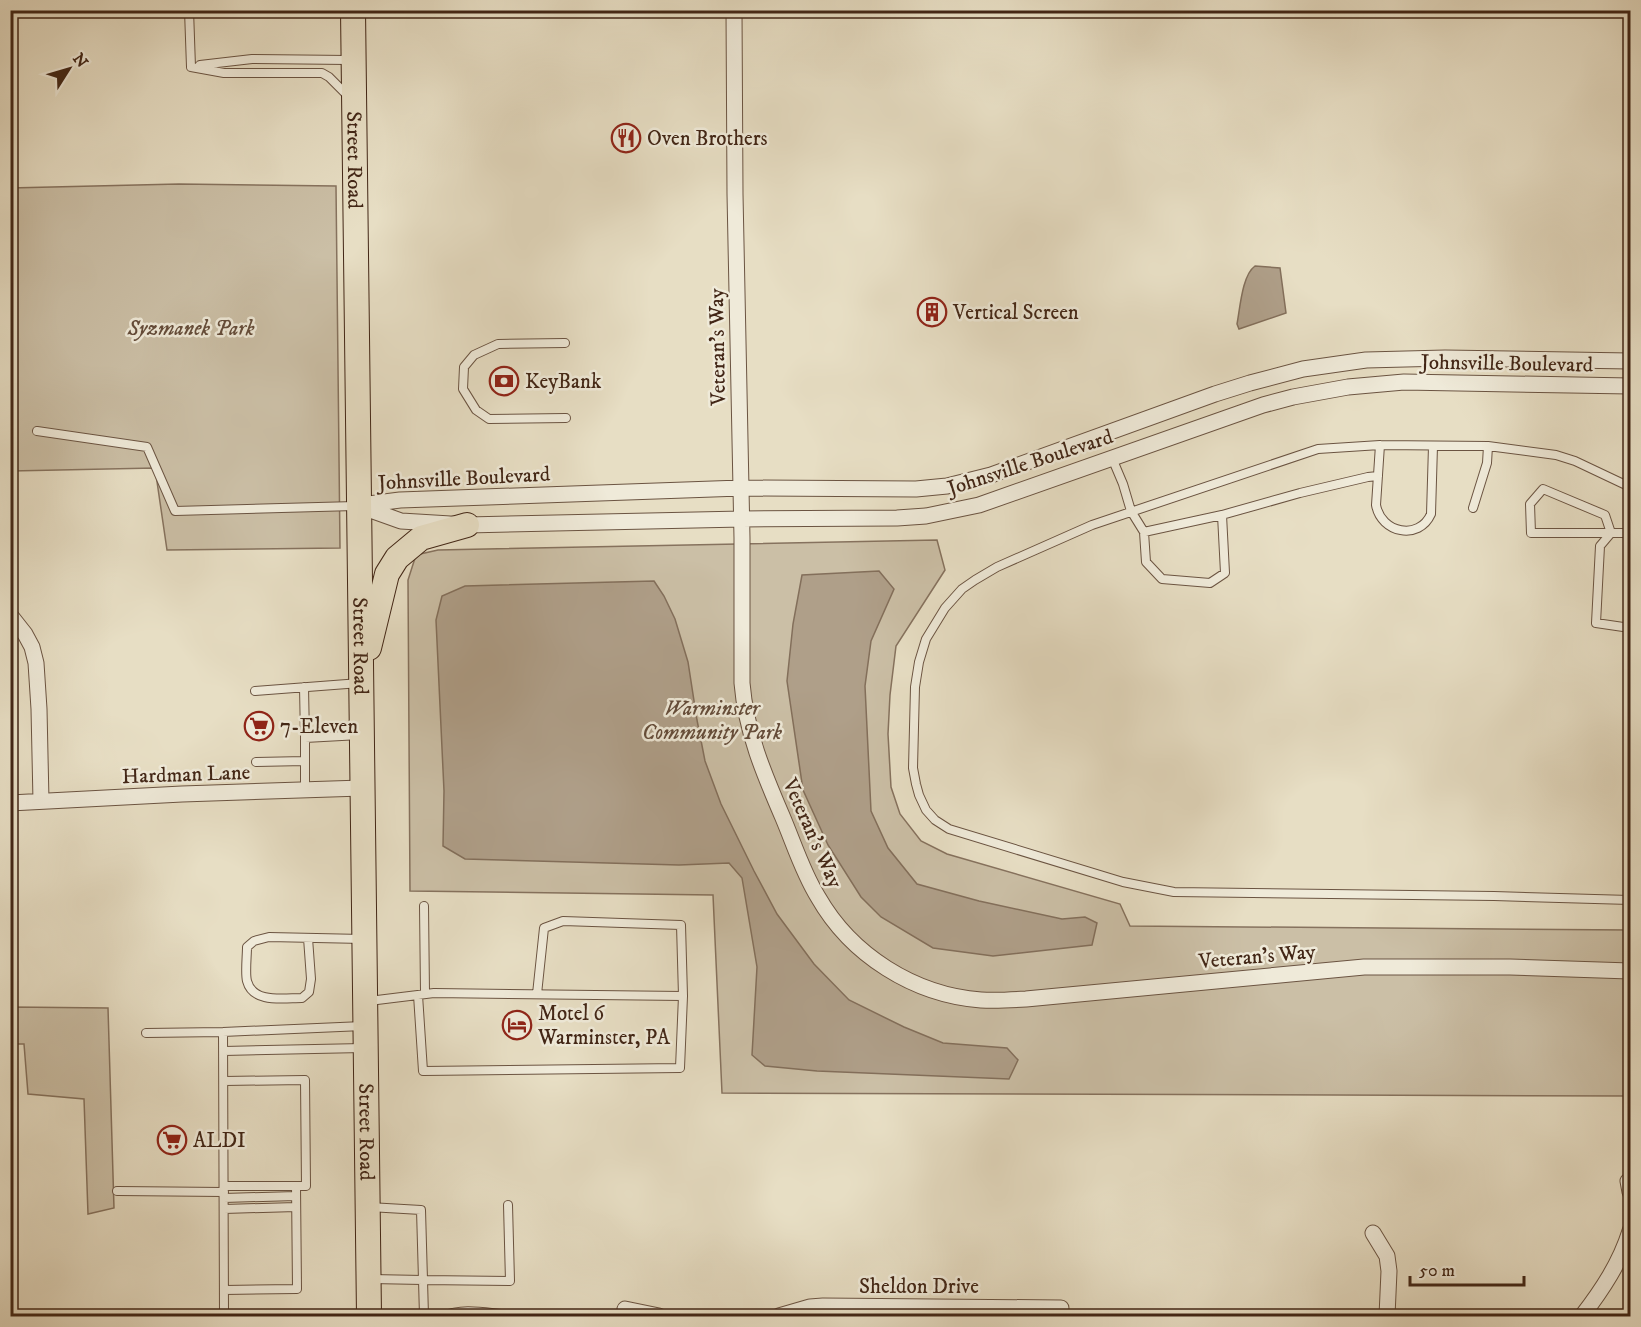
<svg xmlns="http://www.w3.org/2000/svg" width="1641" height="1327" viewBox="0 0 1641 1327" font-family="'IM FELL DW Pica',serif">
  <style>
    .green { fill: #cbbfa6; stroke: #86725e; stroke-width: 1.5 }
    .water { fill: #af9f89; stroke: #836f5b; stroke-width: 1.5 }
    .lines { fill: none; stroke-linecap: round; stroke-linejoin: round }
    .service-casing { stroke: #6b5442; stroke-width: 10 }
    .minor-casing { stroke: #6b5442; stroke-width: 17 }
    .primary-casing { stroke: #422616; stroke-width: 26 }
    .service { stroke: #efead9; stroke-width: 8 }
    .minor { stroke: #efead9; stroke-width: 15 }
    .primary { stroke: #e7dec4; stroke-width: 24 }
    .labels { text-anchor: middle; stroke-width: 5; stroke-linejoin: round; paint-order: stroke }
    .poi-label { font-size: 21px; fill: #422616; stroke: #efead9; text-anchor: start }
    .street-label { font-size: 21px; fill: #422616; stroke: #efead9 }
    .park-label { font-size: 21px; font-style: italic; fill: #644c3a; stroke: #efead9 }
  </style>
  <rect width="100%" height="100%" fill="#e7dec4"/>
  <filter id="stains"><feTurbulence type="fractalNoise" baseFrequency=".00333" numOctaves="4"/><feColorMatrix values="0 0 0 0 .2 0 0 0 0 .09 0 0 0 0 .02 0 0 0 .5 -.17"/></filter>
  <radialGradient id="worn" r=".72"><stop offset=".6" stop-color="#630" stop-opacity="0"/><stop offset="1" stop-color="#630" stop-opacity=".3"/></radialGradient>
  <path class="green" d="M179,184L336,186L340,548L167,550L155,468L11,471L10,188Z
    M937,540L945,570L896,646L890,695L888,734L891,787L900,814L921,841L947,854L1120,904L1130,926L1630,930V1096L722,1093L713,895L410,891L408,580L416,555L438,550Z
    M11,1007L108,1008L114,1208L88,1214L84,1099L28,1094L24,1044H11Z"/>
  <path class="water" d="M1255,266L1280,268L1286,313L1239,329L1237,324C1240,309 1242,275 1255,266Z
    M879,571L894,589L871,641L865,686L871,811L888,848L917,884L979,901L1062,919L1085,917L1097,923L1092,945L993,956L933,948L881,917L861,897L828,845L803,790L787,681L793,624L802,575Z
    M654,581L664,596L675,619L688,662L697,720L705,761L721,804L754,871L777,914L814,964L849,1000L904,1027L943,1043L1007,1048L1018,1060L1009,1079L817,1071L765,1066L752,1055L757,967L742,878L729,863L679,865L465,859L443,846L444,791L436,620L442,596L465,586Z"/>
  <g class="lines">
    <g class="service-casing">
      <path id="service" d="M189,10L191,67
        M200,65L252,59L349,60
        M191,67L224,73H322L329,77L348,96
        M565,343L498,344L474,355L464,367L463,389L476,410L489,419L566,418
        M37,431L147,447L175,511L355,506
        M1380,445L1376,505C1381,533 1419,541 1431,514L1433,446
        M1112,458L1123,484L1131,511L1144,532L1146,562L1162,579L1210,583L1225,573L1222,515L1144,532
        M1630,487L1575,461L1556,455L1488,446L1380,445L1318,449L1092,525L997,567L975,580L962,589L945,608L926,639L919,662L915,687L913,768L916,784L919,795L926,810L935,820L949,829L1123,882L1174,892L1494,896L1630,900
        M1473,508L1487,463L1488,446
        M1222,515L1300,493L1368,477L1378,476
        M1611,533L1605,515L1543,489L1530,504L1531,533H1630
        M1611,533L1600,546L1596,623L1630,628
        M304,687L305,738L360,735
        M255,691L360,683
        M256,762L305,761
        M305,791V738
        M424,906L425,993
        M308,938L311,979L309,992L302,998C284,998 253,1004 247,981C245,973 247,956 247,947L254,941L269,937L363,939
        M537,994L544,928L563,921L681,925L683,996
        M369,1001L434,993L683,996L680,1068L423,1071L418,995
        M223,1032L224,1316
        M146,1033L223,1032L363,1026
        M224,1051L363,1048
        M224,1081L305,1080L306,1186H224
        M117,1191L224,1192
        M224,1198L296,1196
        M369,1207L421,1210L423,1280L371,1279
        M224,1209L296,1207
        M224,1290L297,1289L296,1186
        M424,1316L423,1280L510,1281L508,1205
        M443,1316C461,1308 482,1312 501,1314L503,1316"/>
    </g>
    <g class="minor-casing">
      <path id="minor" d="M734,10L735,194L742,538V683C746,732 764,774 783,818C794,844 803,873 818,897C851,955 914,995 981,1000C996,1001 1011,1000 1026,999L1364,967H1510L1630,971
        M361,505L400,500L741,488L916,489L947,486L991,475L1215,394L1250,383L1303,369L1366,360L1445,358L1630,361
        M359,506L401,521L467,525L742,519L897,518L926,516L979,505L1263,405L1293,397L1348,387L1404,382L1630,386
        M10,615L25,634L32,647L36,663L39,709L41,801
        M10,803L182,794L362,788
        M1628,1181L1630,1192
        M1373,1233L1387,1256L1389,1271L1387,1316
        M625,1309L659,1316
        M779,1316L810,1307L823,1306L1061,1308
        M1582,1316C1602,1290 1620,1263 1630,1231"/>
    </g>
    <g class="primary-casing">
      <g id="primary">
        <path id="s1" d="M353,10L369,1316"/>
        <path d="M369,648L387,574L397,558L421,538L467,525"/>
      </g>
    </g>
    <use href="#service" class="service"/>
    <use href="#minor" class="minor"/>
    <use href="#primary" class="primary"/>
  </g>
  <defs>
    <g id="restaurant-ring" transform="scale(1.5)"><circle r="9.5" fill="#efead9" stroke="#8f2418" stroke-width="1.5"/><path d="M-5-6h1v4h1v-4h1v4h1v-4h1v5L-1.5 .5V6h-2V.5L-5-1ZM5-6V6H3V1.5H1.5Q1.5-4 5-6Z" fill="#8f2418"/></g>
    <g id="building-ring" transform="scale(1.5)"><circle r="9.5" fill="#efead9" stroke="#8f2418" stroke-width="1.5"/><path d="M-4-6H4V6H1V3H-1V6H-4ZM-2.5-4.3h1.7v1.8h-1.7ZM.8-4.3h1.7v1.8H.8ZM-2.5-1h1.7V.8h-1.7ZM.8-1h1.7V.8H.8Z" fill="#8f2418"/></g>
    <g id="bank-ring" transform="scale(1.5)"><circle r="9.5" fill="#efead9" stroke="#8f2418" stroke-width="1.5"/><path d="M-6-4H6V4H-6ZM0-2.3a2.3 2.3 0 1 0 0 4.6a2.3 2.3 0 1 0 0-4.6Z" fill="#8f2418"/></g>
    <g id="supermarket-ring" transform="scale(1.5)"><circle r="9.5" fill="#efead9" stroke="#8f2418" stroke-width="1.5"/><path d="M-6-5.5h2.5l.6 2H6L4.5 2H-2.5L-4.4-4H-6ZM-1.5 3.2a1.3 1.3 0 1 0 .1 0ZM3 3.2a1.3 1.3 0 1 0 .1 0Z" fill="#8f2418"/></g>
    <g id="hotel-ring" transform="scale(1.5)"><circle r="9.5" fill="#efead9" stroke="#8f2418" stroke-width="1.5"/><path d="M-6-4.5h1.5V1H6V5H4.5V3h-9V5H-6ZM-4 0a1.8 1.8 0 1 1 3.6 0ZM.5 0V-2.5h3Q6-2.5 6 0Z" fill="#8f2418"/></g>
  </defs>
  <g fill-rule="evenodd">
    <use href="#restaurant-ring" x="626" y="138"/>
    <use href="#building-ring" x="932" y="312"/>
    <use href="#bank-ring" x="504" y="381"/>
    <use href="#supermarket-ring" x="259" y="726"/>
    <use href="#hotel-ring" x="517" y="1025"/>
    <use href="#supermarket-ring" x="172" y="1140"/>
  </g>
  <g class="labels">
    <g class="poi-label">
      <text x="647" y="145">Oven Brothers</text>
      <text x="953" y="319">Vertical Screen</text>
      <text x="525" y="388">KeyBank</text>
      <text x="280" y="733">7-Eleven</text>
      <text x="538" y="1020">Motel 6<tspan x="538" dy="24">Warminster, PA</tspan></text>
      <text x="193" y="1147">ALDI</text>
    </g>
    <g class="street-label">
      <text dy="7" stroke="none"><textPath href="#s1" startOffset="150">Street Road</textPath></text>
      <text transform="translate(717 347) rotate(-91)" y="7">Veteran's Way</text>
      <text transform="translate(1507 363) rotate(1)" y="7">Johnsville Boulevard</text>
      <text transform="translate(1030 462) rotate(-18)" y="7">Johnsville Boulevard</text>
      <text transform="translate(464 478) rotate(-3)" y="7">Johnsville Boulevard</text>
      <text dy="7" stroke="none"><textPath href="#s1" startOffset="636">Street Road</textPath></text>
      <text transform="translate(186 774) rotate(-2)" y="7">Hardman Lane</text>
      <text transform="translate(813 833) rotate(66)" y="7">Veteran's Way</text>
      <text transform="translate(1257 956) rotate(-5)" y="7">Veteran's Way</text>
      <text dy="7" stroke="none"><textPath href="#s1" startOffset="1122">Street Road</textPath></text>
      <text x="919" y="1293">Sheldon Drive</text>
    </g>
    <g class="park-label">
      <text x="191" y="335">Syzmanek Park</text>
      <text x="712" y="715">Warminster<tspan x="712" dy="24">Community Park</tspan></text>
    </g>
  </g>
  <rect width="1641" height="1327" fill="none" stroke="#e7dec4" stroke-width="36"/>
  <rect x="12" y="12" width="1617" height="1303" fill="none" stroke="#422616" stroke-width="3"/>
  <rect x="18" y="18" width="1605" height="1291" fill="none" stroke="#422616" stroke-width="1.5"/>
  <g transform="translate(69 69) rotate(53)" stroke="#efead9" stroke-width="4.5" paint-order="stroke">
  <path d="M0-4.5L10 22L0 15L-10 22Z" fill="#422616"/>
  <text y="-9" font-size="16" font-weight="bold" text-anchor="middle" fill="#422616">N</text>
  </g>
  <path d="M1410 1276v9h114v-9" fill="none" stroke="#422616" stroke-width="3"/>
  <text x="1419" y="1276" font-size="18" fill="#422616" stroke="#efead9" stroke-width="4.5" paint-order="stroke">50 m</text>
  <rect width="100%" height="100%" filter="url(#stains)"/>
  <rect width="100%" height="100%" fill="url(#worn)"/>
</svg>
